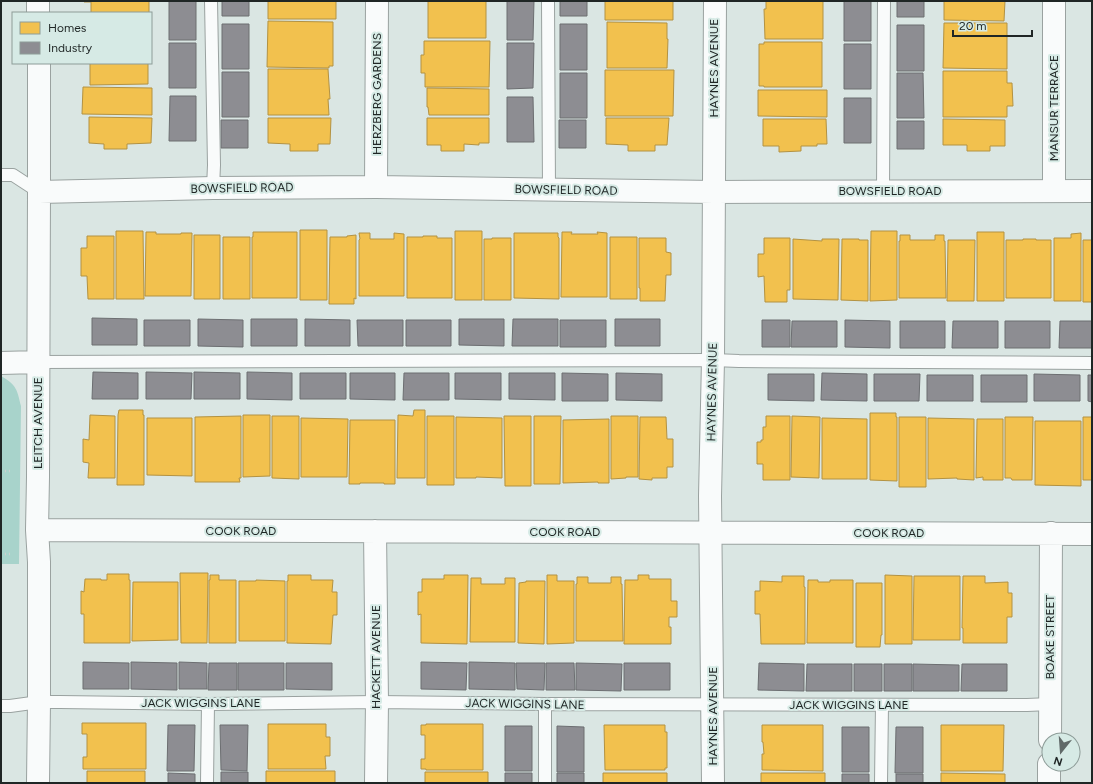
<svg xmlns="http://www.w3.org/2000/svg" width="1093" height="784" viewBox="0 0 1093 784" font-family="Figtree,sans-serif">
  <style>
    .green { fill: #a8d3cb }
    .homes { fill: #f2c14e; stroke: #b39242 }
    .industry { fill: #8d8d92; stroke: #6c6e71 }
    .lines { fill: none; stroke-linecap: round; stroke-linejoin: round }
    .lane-casing { stroke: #9aa2a0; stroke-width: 14 }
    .street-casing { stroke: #9aa2a0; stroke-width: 24 }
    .path { stroke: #cccece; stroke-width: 2.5; stroke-dasharray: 1 3; stroke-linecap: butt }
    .lane { stroke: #f9fbfb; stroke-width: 12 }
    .street { stroke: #f9fbfb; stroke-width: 22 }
    .labels { text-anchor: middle; stroke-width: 4; stroke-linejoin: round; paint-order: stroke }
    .street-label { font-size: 12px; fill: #1f2625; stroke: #d6eae5 }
  </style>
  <rect width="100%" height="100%" fill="#dae6e3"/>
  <path class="green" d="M1,376C17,385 17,390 21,406L19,564H1Z"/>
  <path class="homes" d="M84,1H149V13H91V2H84Z
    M268,1H336V19H268Z
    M428,1H486V38H428Z
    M605,1H673V20H605Z
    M766,1H823V39H765L764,9H766Z
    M944,1H1005L1004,21L944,20Z
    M268,21L333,22V66H329V68L267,67Z
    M607,22L667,23V39H668L667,68H607Z
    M944,23H1007V69L943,68Z
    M424,41H490L489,87H425V73H421V55H424Z
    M764,42H822V87H764V86H759V44H764Z
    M90,63H148V84L90,85Z
    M268,69H328L330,99H328L329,115H268Z
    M605,70H674L673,116H605Z
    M943,71H1007V83H1012L1013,106H1007V117H943Z
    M83,87L152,88V115L82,114Z
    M427,88L489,89V115H429L428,107H427Z
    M758,90H827V117L758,116Z
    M89,117L152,118L151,143L127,144V149H104V144L89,143Z
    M268,118H331L330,144H318V151H290V144L268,143Z
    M427,118H489V143H479V145L464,144V151H441V145H427Z
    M606,118H669L667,145H655V151H628V145L606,144Z
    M763,119H826L827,144H817V146H801V151L779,152V146H763Z
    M943,119L1005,120V146H990V151H967V145H943Z
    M300,230H327V300H300Z
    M116,231H143L144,299H116Z
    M455,231H482V300H455Z
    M871,231H897V300L870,301Z
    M146,232H156V234H181V233H192L191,296H145Z
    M253,232H297V298H252V237H253Z
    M562,232H572L571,234H598L597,232L607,233V297H561Z
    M977,232H1004V301H977Z
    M359,233H370V239H394V233L404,234V296H359V240L360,239Z
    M514,233H558V237L559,238V299L514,298Z
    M1081,233V301H1054V238H1071V234Z
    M194,235H220V299H194Z
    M356,235V299L354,298V304H329L330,237H347V236Z
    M900,235H910V240H935V235H944V241H945L946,298H899V241H900Z
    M87,236H114V299H88L87,276H81V248H87Z
    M423,236H437V238H452V298H407V237H423Z
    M223,237H250V299H223Z
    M610,237H637V299H610Z
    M492,238H511V300H484V239H492Z
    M639,238H666V252L671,253V275H666L665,301H640V288H639Z
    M764,238H790V290H787V302H765L764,276L758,277V254H764Z
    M793,239L822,241V239H839L838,300L793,299Z
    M842,239H859V240H868V301L841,300Z
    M1023,239H1036V240H1051V298H1006V240H1023Z
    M948,240H975L974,301H947Z
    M1083,240H1092V302H1083Z
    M119,410H143V415H144V485H117L118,415Z
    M414,410H425V478H397L398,415L413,416Z
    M870,413H896V417H897V481L870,480Z
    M90,415L115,416V478H88L89,463L83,462V439L89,440Z
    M243,415H270V476L243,477Z
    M241,416V478H239L240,482H195V417Z
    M272,416H299V479L272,478Z
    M427,416H454V485H427Z
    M504,416H531V486H505Z
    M534,416H561L560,484H534Z
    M611,416H638V477H626V478L611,479Z
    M766,416H790V480H763V464H757V442H761V440H763V427H766Z
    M792,416L820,417L819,478L791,477Z
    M456,417L502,418V478L476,477V478H456Z
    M640,417H666L667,439H673V467H667V478H652V480L639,479Z
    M899,417H926V487H899Z
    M1005,417H1033L1032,480H1012L1011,478H1005Z
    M1083,417H1092V480H1083Z
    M147,418H192V476L147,475Z
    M301,418L348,419L347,477H301Z
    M822,418L867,419V479H822Z
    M928,418L974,419V480L957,479V478L928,479Z
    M609,419V483H598V482L563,483V420Z
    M977,419H1003V480H983V477L976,478Z
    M350,420H395V484H384V483H360V484H349Z
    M1035,421H1081V486L1035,485Z
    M180,573H208L207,643H181Z
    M107,574H129V580H130V643H84V614H81V591L84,592L85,579H101V580H107Z
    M210,575H219V580H236V643H209V580H210Z
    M288,575H311V580H333L332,592H337V615H333L331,644L287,643V581H288Z
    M444,575H468L467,644L421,643V614L418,615V592H422V579H444Z
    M547,575H557V581H574V643L547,644Z
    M638,575H649V579H671V601H677V617H669V627H671V644H624L625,580H638Z
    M885,575L912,576V644H885Z
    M782,576H804V587H805V644H761L760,614H755V591H760V581L782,582Z
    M914,576H960V640H913Z
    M963,576H985V583L1008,582V593H1012V617H1007V643H963V628H962Z
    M577,577H588V583H611V577H621V584H622L623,641H576V584H577Z
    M471,578H481V584H505V578H515V642H470Z
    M256,580L285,581V641H239V581H256Z
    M808,580H818V582H830V580H853V643H807Z
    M526,581H545L544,644L518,643L519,583L526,582Z
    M133,582H178V640L132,641Z
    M856,583H882V635H881L880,647H856Z
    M82,723H146V769H83V757H87V734H82Z
    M268,724H326V737H330V756H325L326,769H268Z
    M426,724H483V770H426V769H421V759H425V735H421V725H426Z
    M604,725H665V732H667V768H665V770H605Z
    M762,725H823V771L762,770V754H764L763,742H762Z
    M941,725H1004L1003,771H941Z
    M87,771H145V783H87Z
    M266,771H335V783H266Z
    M425,772H488V783H425Z
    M603,773H667V783H603Z
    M761,773H825V783H761Z
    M941,773L1005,774V783H941Z"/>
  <path class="industry" d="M169,1H196V40H169Z
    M222,1H249V16H222Z
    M507,1H534L533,40H507Z
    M560,1H587V16H560Z
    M844,1H871V41H844Z
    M897,1H924V17H897Z
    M222,24H249V69H222Z
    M560,24H587V70H560Z
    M897,25H924V71H897Z
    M169,43H196V88H169Z
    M507,43H534L533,88L507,89Z
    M844,44H871V89H844Z
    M222,72H249V117H222Z
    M560,73H587V118H560Z
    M897,73H923L924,118H897Z
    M170,96H196V141H169Z
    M507,97H533L534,142H507Z
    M844,98H871V143H844Z
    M221,120H248V148H221Z
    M559,120H586V148H559Z
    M897,121H924V149H897Z
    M92,318L137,319V345H92Z
    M198,319L243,320V347L198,346Z
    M251,319H297V346H251Z
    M305,319L350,320V346H305Z
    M459,319H504V346L459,345Z
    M513,319H558V346H512Z
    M615,319H660V346H615Z
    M144,320H190V346H144Z
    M357,320H403V346H358Z
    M406,320H451V346H406Z
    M560,320H606V347H560Z
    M762,320H790V347H762Z
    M845,320L890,321V348L845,347Z
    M792,321H837V347H791Z
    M900,321H945V348H900Z
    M953,321H998V348H952Z
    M1005,321H1050V348H1005Z
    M1060,321H1092V348H1059Z
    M93,372L138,373V399H92Z
    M146,372L192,373L191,399H146Z
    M194,372L240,373V399H194Z
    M247,372L292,373V400L247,399Z
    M300,373H346V399H300Z
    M350,373H395V400L350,399Z
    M404,373H449V400H403Z
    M455,373H501V400L455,399Z
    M509,373H555V400L509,399Z
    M562,373L608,374V401H562Z
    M616,373L662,374V401L616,400Z
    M822,373L867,374V401L821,400Z
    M768,374H814V401L768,400Z
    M874,374H920L919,401H874Z
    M1034,374L1080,375V401H1034Z
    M927,375H973V401H927Z
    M981,375H1027V402H981Z
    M1088,375H1092V402L1088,401Z
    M83,662L129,663V689H83Z
    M131,662L177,663V690L131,689Z
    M179,662L207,663V689H179Z
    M421,662L467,663L466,690L421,689Z
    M469,662L515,663V690L469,689Z
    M209,663H237V690H208Z
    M238,663H284V690H238Z
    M286,663H332V690L286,689Z
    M516,663H545L544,690L517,689Z
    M546,663H574L575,690H546Z
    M576,663L622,664L621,691L576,690Z
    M624,663H670V690H624Z
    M759,663L804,664V691L758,690Z
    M807,664H852V691H806Z
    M854,664H882V691H854Z
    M884,664H912V691H884Z
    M913,664L959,665V691H913Z
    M962,664H1007V691H961Z
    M168,725H195L194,771H167Z
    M220,725H248L247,771L221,770Z
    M505,726H532V771H505Z
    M557,726L584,727V772H557Z
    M842,727H869V772H842Z
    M896,727H923V773H895Z
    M221,772H248V783H221Z
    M168,773L195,774V783H168Z
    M505,773H532V783H505Z
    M557,773H584V783H557Z
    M842,774H869V783H842Z
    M896,774H923V783H896Z"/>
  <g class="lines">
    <g class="lane-casing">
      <path id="lane" d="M211,1L214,165L213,188
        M548,1L549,190
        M1,175H13L39,192
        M883,191L884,1
        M38,362L713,360L739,361L1092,363
        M1,706H10L39,702H60L208,704L377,702L545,704L1027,705L1050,704
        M207,783L208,704
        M545,783V704
        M881,783L882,705"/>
    </g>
    <g class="street-casing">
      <path id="street" d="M38,1V13
        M376,187L377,1
        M1054,191V1
        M39,192L213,188L376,187L714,192L1092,191
        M1,363L38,362
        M37,530L1092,534
        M375,531L377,702L376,783
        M1050,740L1051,533
        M38,783L39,702V562L37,530L38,477L39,192V63
        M713,783L710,496L713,360L715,1
        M1049,783V764"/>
    </g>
    <path class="path" d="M1,471H12
      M1,554H11"/>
    <use href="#lane" class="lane"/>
    <use href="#street" class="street"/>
  </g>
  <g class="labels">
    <g class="street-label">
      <text transform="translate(714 68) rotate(-90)" y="4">HAYNES AVENUE</text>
      <text transform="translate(377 94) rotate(-90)" y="4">HERZBERG GARDENS</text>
      <text transform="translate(1054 108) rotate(-90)" y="4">MANSUR TERRACE</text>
      <text transform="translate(242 188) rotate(-1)" y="4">BOWSFIELD ROAD</text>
      <text transform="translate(566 190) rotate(1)" y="4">BOWSFIELD ROAD</text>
      <text x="890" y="195">BOWSFIELD ROAD</text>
      <text transform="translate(712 392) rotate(-89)" y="4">HAYNES AVENUE</text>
      <text transform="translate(38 423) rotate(-90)" y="4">LEITCH AVENUE</text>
      <text x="241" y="535">COOK ROAD</text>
      <text x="565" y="536">COOK ROAD</text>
      <text x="889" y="537">COOK ROAD</text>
      <text transform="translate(1050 637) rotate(-90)" y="4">BOAKE STREET</text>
      <text transform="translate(376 657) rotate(-90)" y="4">HACKETT AVENUE</text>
      <text x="201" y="707">JACK WIGGINS LANE</text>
      <text transform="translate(525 704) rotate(1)" y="4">JACK WIGGINS LANE</text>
      <text x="849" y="709">JACK WIGGINS LANE</text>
      <text transform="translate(713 716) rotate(-90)" y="4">HAYNES AVENUE</text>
    </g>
  </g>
  <rect width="1093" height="784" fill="none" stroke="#1f2625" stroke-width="4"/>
  <rect x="12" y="12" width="140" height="52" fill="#d6eae5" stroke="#8d9c98"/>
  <rect x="20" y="22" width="20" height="12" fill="#f2c14e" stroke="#8d9c98"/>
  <text x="48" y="32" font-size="12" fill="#1f2625">Homes</text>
  <rect x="20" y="42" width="20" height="12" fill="#8d8d92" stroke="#8d9c98"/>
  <text x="48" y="52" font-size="12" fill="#1f2625">Industry</text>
  <g transform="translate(1061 752) rotate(197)"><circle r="19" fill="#d6eae5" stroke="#8d9c98"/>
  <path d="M0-3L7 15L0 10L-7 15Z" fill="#606968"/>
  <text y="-6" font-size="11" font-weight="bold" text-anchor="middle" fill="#1f2625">N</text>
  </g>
  <path d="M953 30v6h79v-6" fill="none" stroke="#1f2625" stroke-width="2"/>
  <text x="959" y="30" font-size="12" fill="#1f2625" stroke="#d6eae5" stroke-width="3" paint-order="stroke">20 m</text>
</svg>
